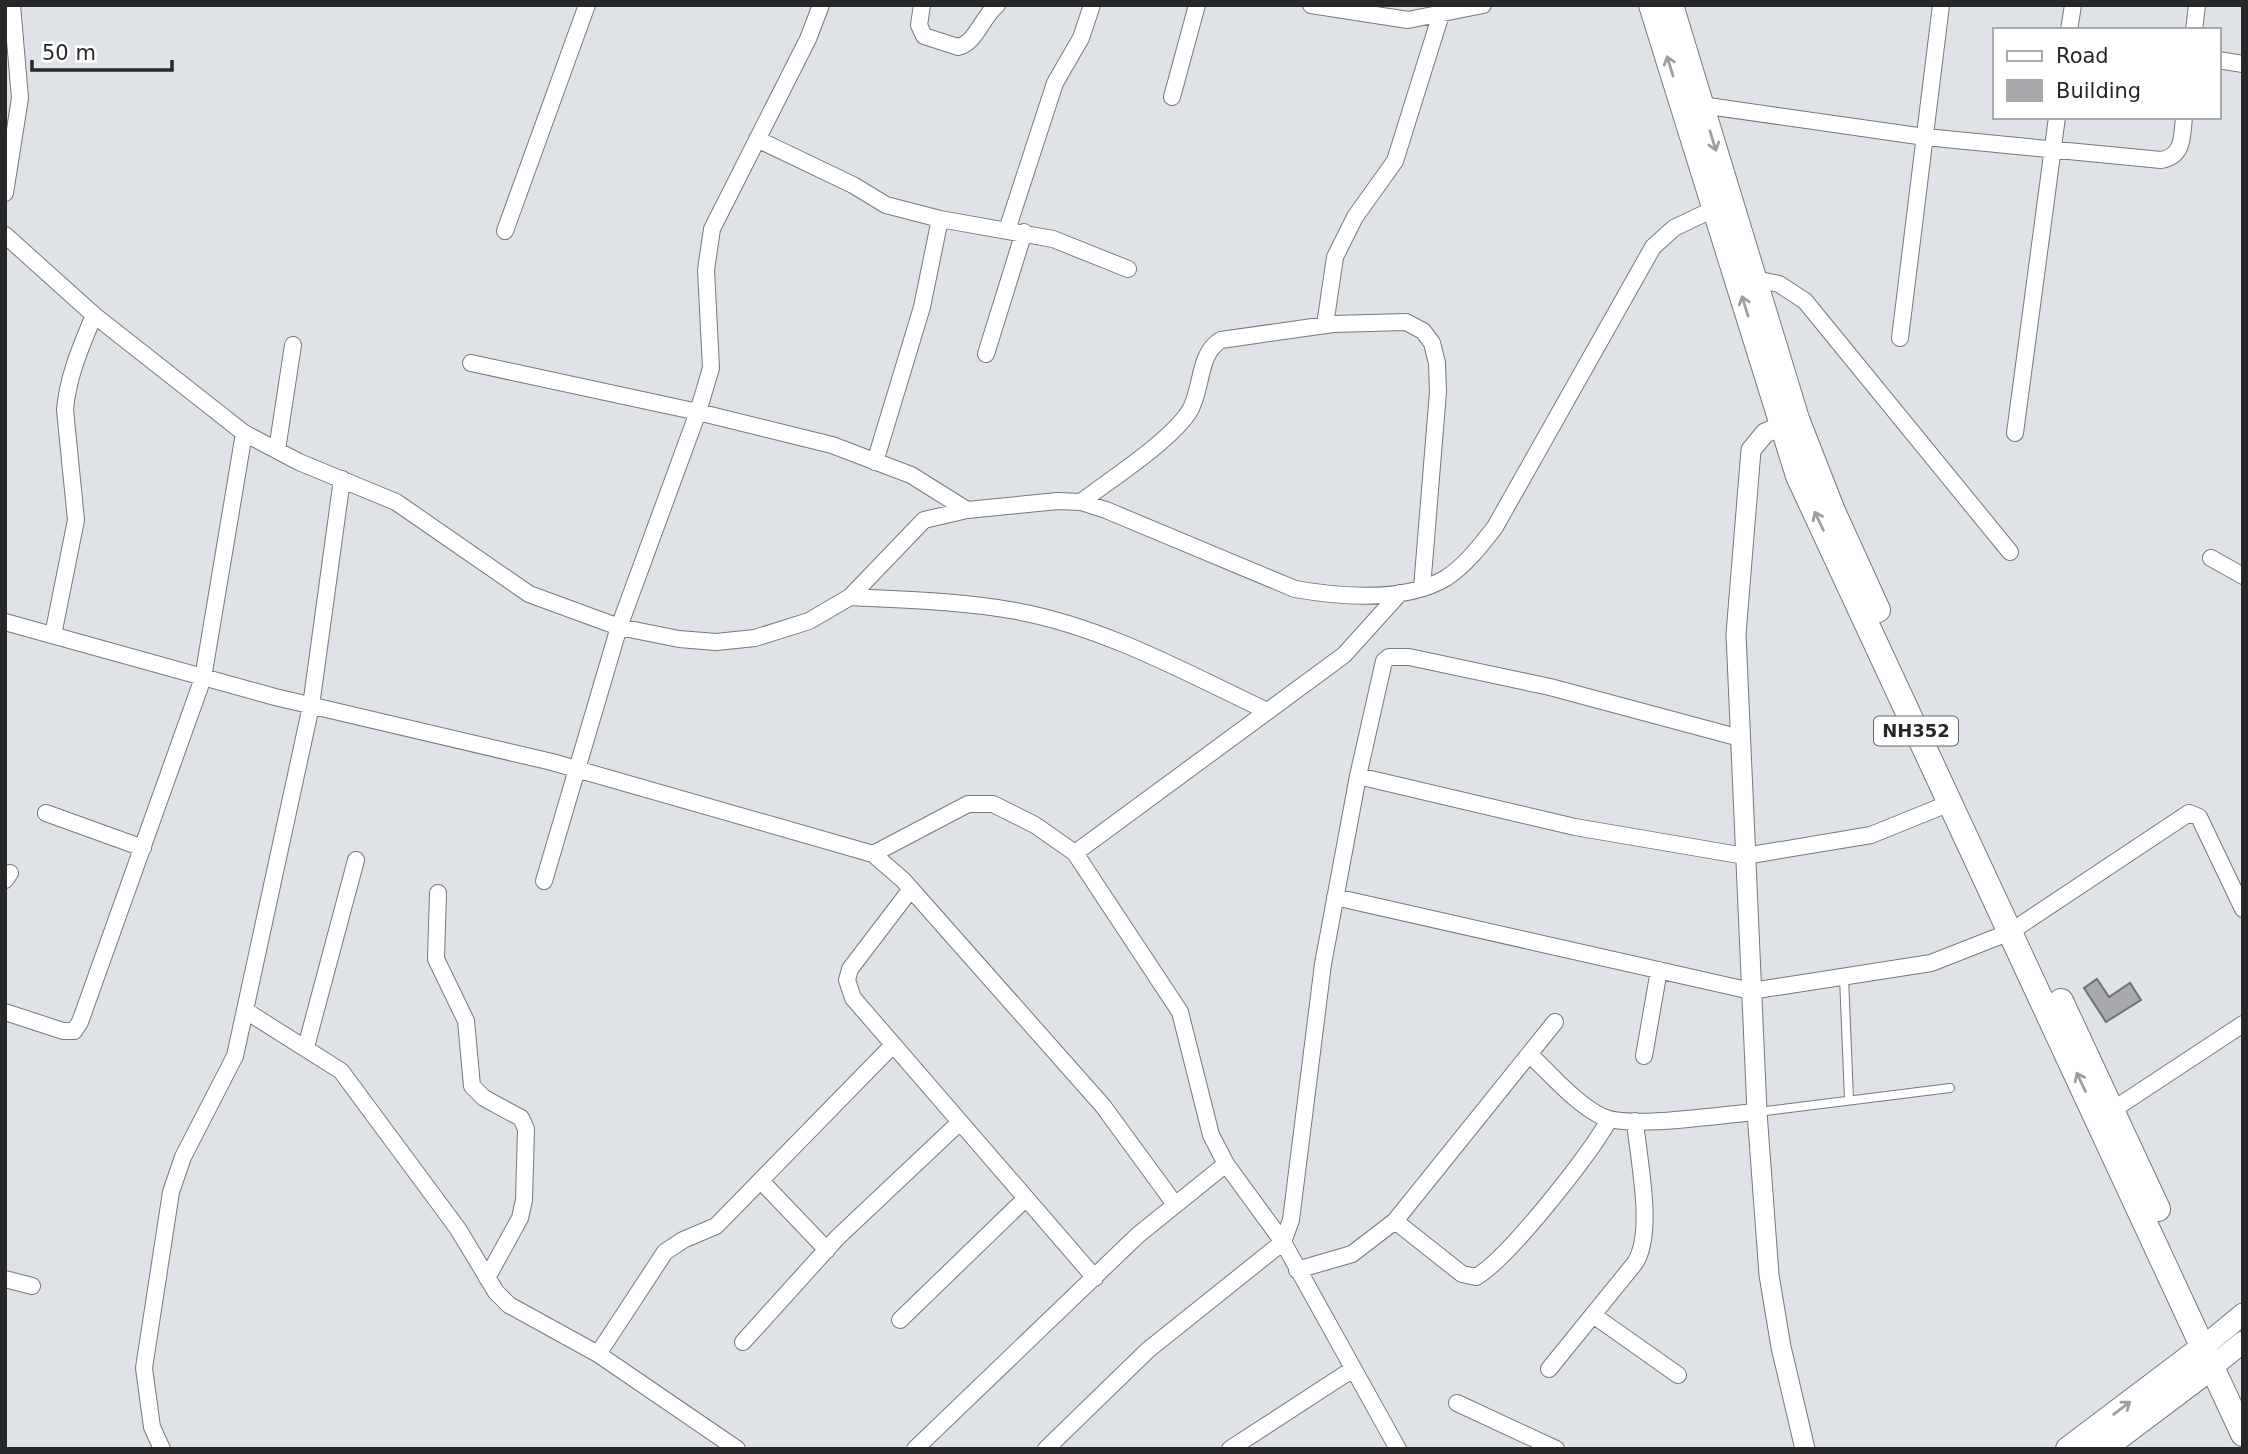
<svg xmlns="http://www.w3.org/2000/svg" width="2248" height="1454" viewBox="0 0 2248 1454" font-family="'DejaVu Sans',sans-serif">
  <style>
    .building { fill: #a8a9ad; stroke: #707175; stroke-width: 2 }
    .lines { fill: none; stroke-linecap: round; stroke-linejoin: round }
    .service-casing { stroke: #76797d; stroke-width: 10 }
    .minor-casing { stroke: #76797d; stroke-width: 18 }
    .tertiary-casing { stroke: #76797d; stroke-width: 21 }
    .secondary-casing { stroke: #76797d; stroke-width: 23 }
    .trunk-casing { stroke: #76797d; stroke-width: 26 }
    .service { stroke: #fff; stroke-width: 8 }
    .minor { stroke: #fff; stroke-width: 16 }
    .tertiary { stroke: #fff; stroke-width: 19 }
    .secondary { stroke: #fff; stroke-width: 21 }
    .trunk { stroke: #fff; stroke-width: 24 }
    .oneway { stroke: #9d9e9f }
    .labels { text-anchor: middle; stroke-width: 5; stroke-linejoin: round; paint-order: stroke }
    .shield { fill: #fff; stroke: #676869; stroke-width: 2 }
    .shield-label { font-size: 18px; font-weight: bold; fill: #262729 }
  </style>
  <rect width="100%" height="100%" fill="#dfe3e7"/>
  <path class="building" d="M2097,979L2109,997L2130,983L2141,1000L2106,1022L2084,988Z"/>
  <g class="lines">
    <g class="service-casing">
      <path id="service" d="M1844,977L1849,1099
        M1758,1112L1950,1088"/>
    </g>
    <g class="minor-casing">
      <path id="minor" d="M922,5L919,25L924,36L958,47C976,43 982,17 997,5
        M1311,5L1408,20L1483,5
        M2069,30L2073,5
        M2194,30L2197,5
        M2218,60L2243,64
        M1172,97L1197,5
        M1694,104L1925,137L2161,160C2184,156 2182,136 2184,117
        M757,139L853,185L886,205L940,219L1053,239L1128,269
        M5,193L20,98L12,5
        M1007,230L1055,83L1081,38L1092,5
        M505,231L587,5
        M5,235L94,315L244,433L299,462L396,502L529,594L619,627L679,639L716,642L755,638L809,621L850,597L924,520L967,510L1058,501L1081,502L1106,510L1295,589C1341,597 1404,603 1446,578C1466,565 1481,545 1495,527L1653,247L1674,228L1722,205
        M1755,279L1779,284L1805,301L2010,552
        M1325,325L1335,257L1355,217L1395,161L1441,14
        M1900,338L1941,5
        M986,354L1024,232
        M471,363L698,412L832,445L911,475L967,510
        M2015,433L2057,117
        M277,450L293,345
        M875,462L922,307L940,219
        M1081,502C1111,479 1169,442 1189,412C1203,390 1197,354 1221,340L1333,324L1406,322L1423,331L1432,343L1437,363L1438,392L1422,588
        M2211,558L2243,576
        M850,597C905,600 961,601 1016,611C1104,627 1185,672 1265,710
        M5,622L275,697L552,762L873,854L903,880L1103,1106L1174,1203
        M53,635L76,520L65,410C68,375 81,347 94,315
        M1358,776L1575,827L1745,856L1871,835L1950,803
        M46,813L143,848
        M1075,853L1344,655L1400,593
        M873,854L968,804H993L1035,825L1075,853L1180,1012L1211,1135L1226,1164L1283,1242L1398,1449
        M5,880L10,873
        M544,881L619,627L698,412L711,368L706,270L712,229L808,39L821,5
        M911,889L850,969L847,980L853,998L1095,1278
        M438,893L436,959L466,1021L472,1086L484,1098L521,1118L526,1129L524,1200L520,1218L487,1278
        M1335,897L1751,991L1931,963L2010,932L2189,813L2199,817L2243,909
        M246,1011L341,1071L458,1229L496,1292L509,1305L598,1354L737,1449
        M5,1012L63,1031H74L80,1022L203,678L244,433
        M306,1047L356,860
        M1531,1056C1552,1075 1575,1103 1601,1116C1627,1130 1724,1114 1757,1112
        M1644,1056L1659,970
        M2105,1115L2243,1024
        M761,1181L827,1250
        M1395,1221L1462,1274L1476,1277C1509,1258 1589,1155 1609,1120
        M1297,1270L1352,1254L1395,1221L1555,1022
        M5,1279L32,1286
        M1593,1315L1678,1375
        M900,1320L1025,1199
        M743,1342L837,1238L960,1122
        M598,1354L665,1252L683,1240L716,1226L893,1045
        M1549,1369L1635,1263C1655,1232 1638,1158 1635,1121
        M1457,1403L1556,1449
        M162,1449L152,1427L144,1368L171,1192L183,1157L235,1056L311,706L342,479
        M915,1449L1138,1235L1226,1164
        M1046,1449L1148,1350L1283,1242L1291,1220L1323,964L1358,776L1384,661L1389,657H1409L1550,687L1740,738
        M1230,1449L1353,1369"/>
    </g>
    <g class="tertiary-casing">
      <path id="tertiary" d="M1793,421L1765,433L1751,450L1736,634L1757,1112L1769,1275L1781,1347L1805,1449"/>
    </g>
    <g class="secondary-casing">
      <path id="secondary" d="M2203,1347L2243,1314
        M2212,1367L2243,1342"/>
    </g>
    <g class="trunk-casing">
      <path id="trunk" d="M1651,5L1798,476L2243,1434
        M1671,5L1797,419L1833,511L1878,610
        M2061,1001L2158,1209
        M2068,1449L2203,1347
        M2103,1449L2212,1367"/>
    </g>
    <use href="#service" class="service"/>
    <use href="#minor" class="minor"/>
    <use href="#tertiary" class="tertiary"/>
    <use href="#secondary" class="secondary"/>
    <use href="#trunk" class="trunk"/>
  </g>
  <defs><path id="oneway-shaft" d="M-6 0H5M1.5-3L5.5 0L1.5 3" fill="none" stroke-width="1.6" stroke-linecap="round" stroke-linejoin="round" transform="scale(1.75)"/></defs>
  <g class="oneway">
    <use href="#oneway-shaft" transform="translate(1670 66) rotate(-107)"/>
    <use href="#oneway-shaft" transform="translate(1713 141) rotate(73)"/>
    <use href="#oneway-shaft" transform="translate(1745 306) rotate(-107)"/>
    <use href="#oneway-shaft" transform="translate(1819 521) rotate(-115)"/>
    <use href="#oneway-shaft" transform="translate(2081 1082) rotate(-115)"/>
    <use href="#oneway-shaft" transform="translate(2122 1408) rotate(-37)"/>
  </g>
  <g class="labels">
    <rect class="shield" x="1874" y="716.5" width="84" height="29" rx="5"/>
    <g class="shield-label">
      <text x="1916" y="737">NH352</text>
    </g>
  </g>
  <rect width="2248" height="1454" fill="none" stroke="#262729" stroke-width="14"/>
  <rect x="1993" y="28" width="228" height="91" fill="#ffffff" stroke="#a8a9a9" stroke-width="2"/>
  <rect x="2007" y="51" width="35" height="10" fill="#ffffff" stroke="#a8a9a9" stroke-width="2"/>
  <text x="2056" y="63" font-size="21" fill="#262729">Road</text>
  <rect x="2007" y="80" width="35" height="21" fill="#a8a9ad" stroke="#a8a9a9" stroke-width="2"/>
  <text x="2056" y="98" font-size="21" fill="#262729">Building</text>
  <path d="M32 60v10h140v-10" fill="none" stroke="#262729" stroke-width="3.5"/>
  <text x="42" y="60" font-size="21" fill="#262729" stroke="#ffffff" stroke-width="5" paint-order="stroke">50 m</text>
</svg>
